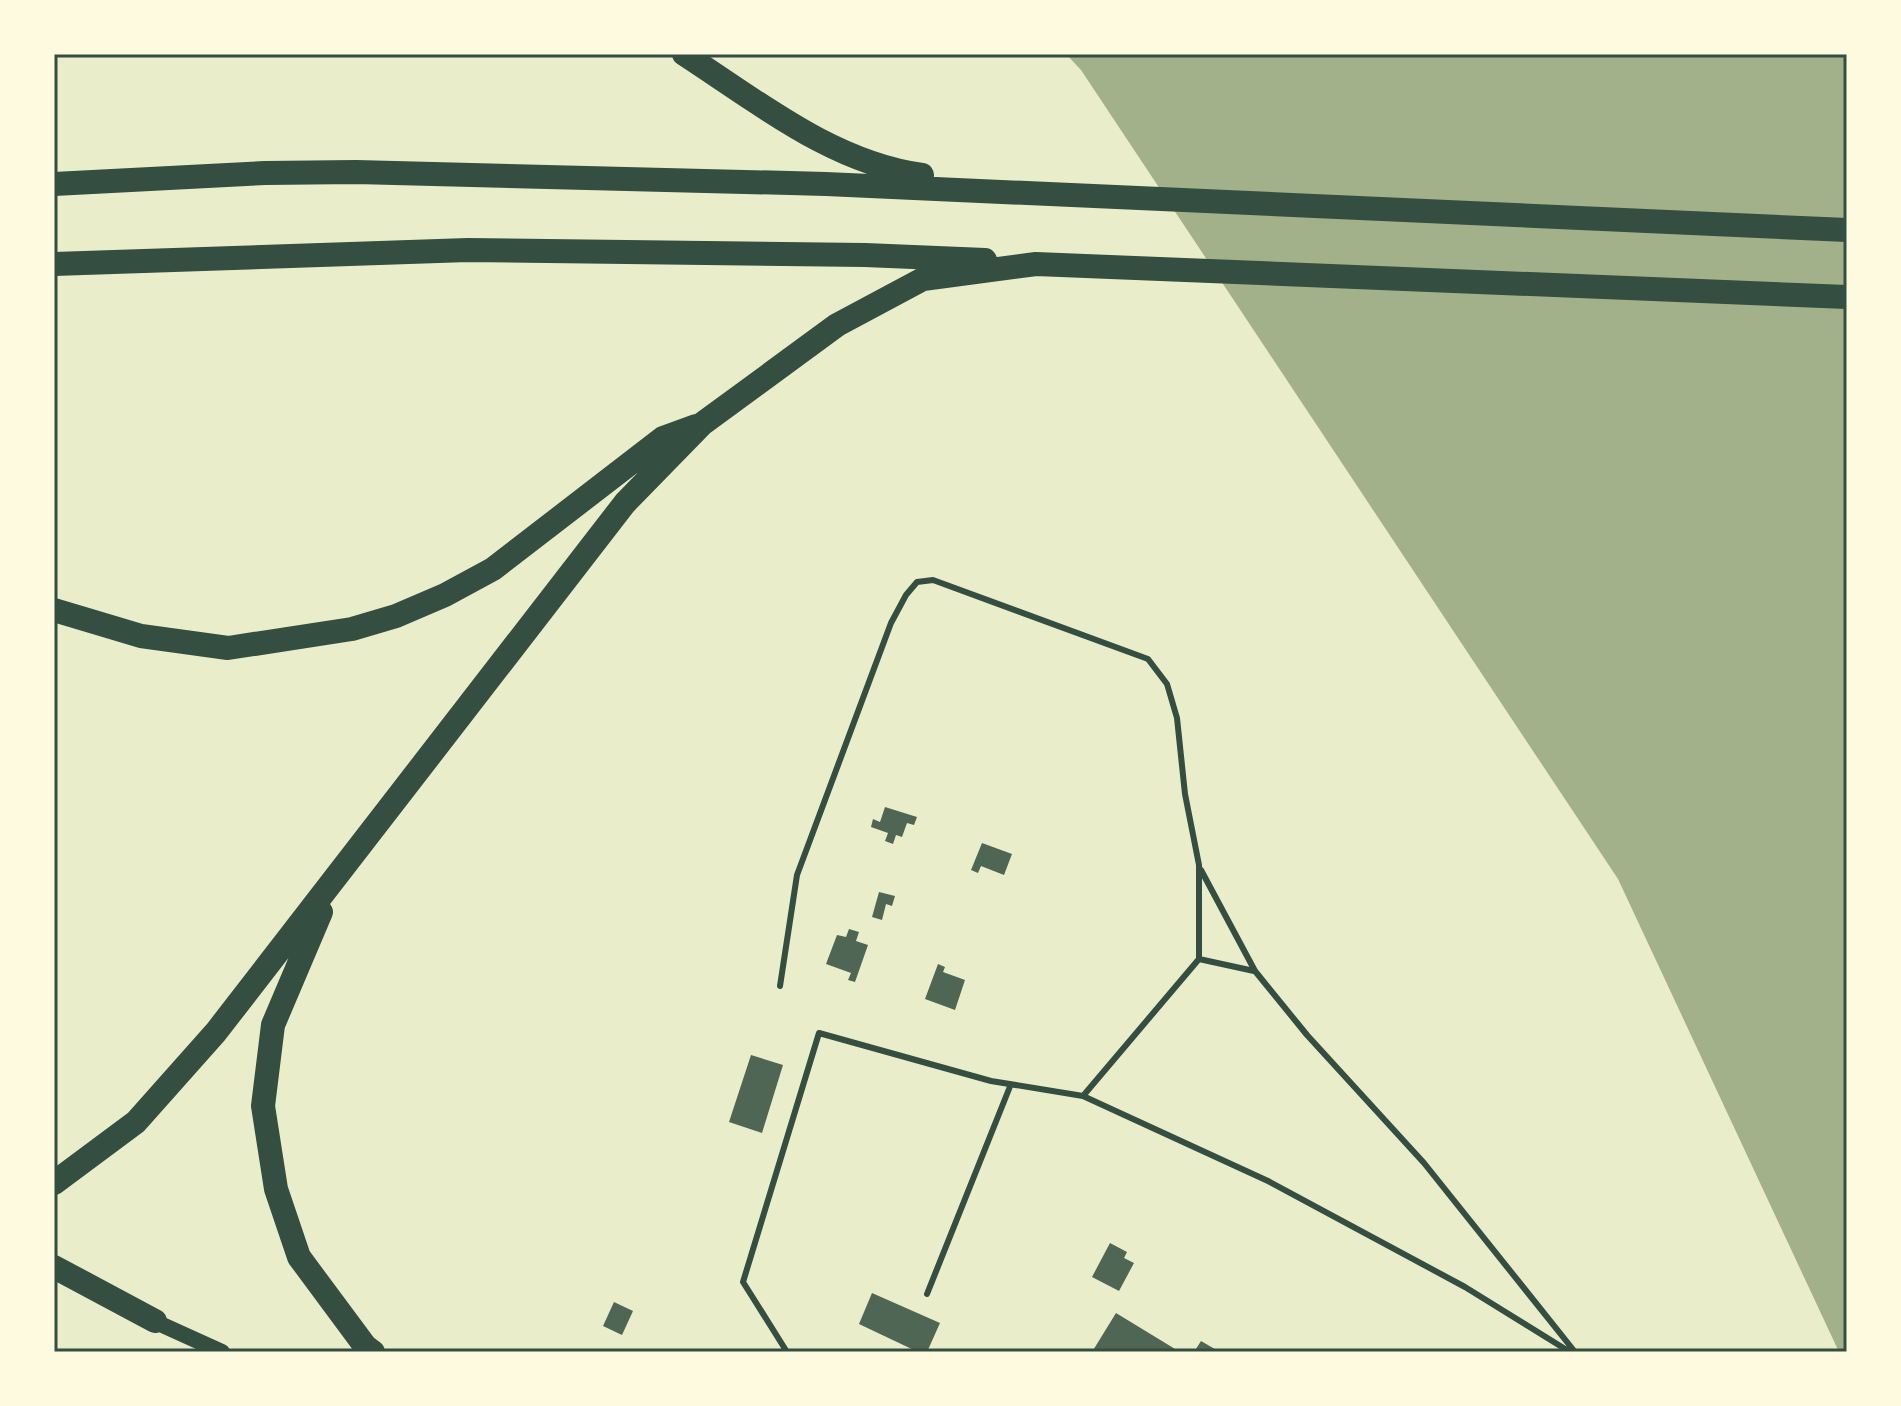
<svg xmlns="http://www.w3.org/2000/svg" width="1901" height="1406" viewBox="0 0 1901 1406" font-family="'PT Serif',serif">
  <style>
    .water { fill: #a3b18a }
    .building { fill: #4f6655 }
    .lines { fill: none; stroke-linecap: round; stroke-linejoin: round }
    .service { stroke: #344e41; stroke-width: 6 }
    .secondary { stroke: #344e41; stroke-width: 16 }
    .motorway { stroke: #344e41; stroke-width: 24 }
    .neatline { fill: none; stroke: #344e41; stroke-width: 3 }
  </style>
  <rect width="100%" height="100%" fill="#e9edc9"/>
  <path class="water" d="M1066,54H1847V1352H1839L1618,879L1081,70Z"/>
  <path class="building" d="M885,807L917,817L914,825L907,823L902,837L896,835L893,844L885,841L888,833L871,827L873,819L880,822Z
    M982,843L1012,854L1004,875L981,866L978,873L971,870Z
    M879,892L895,896L892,906L886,904L882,920L872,917Z
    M849,929L859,932L856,941L868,945L855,982L848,980L851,973L826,964L837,935L846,937Z
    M938,964L945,967L943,972L965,980L955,1010L925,999Z
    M751,1055L783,1065L762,1133L729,1122Z
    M1110,1243L1127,1252L1124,1258L1134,1263L1119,1291L1092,1277Z
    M872,1293L940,1323L927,1352H918L859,1324Z
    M614,1302L633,1311L622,1335L603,1326Z
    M1116,1313L1180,1352H1092Z
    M1201,1341L1220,1352H1194Z"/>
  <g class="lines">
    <path class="service" d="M1201,870L1255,971L1307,1035L1424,1163L1575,1352
      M1199,959L1254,971
      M780,986L797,875L891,623L906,595L917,582L933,580L1148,659L1167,684L1177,718L1185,794L1199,865V959L1083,1096
      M927,1294L1011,1084
      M787,1352L743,1282L819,1033L991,1081L1083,1096L1268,1181L1465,1287L1570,1352"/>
    <path class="secondary" d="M147,1318L222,1352"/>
    <path class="motorway" d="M684,54C758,102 833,163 922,175
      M54,184L265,173L356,172L826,184L1847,230
      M54,264L468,250L865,255L985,260
      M54,610L141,636L228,648L352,629L396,616L445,595L493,569L663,438L696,426
      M321,912L273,1025L263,1106L276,1189L299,1257L365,1346L373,1352
      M54,1183L136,1122L216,1032L625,503L702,424L837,325L923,279L1036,264L1847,297
      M54,1267L155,1321"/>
  </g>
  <rect width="1901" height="1406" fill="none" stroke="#fefae0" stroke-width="112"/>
  <rect x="56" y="56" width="1789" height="1294" class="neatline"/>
</svg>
